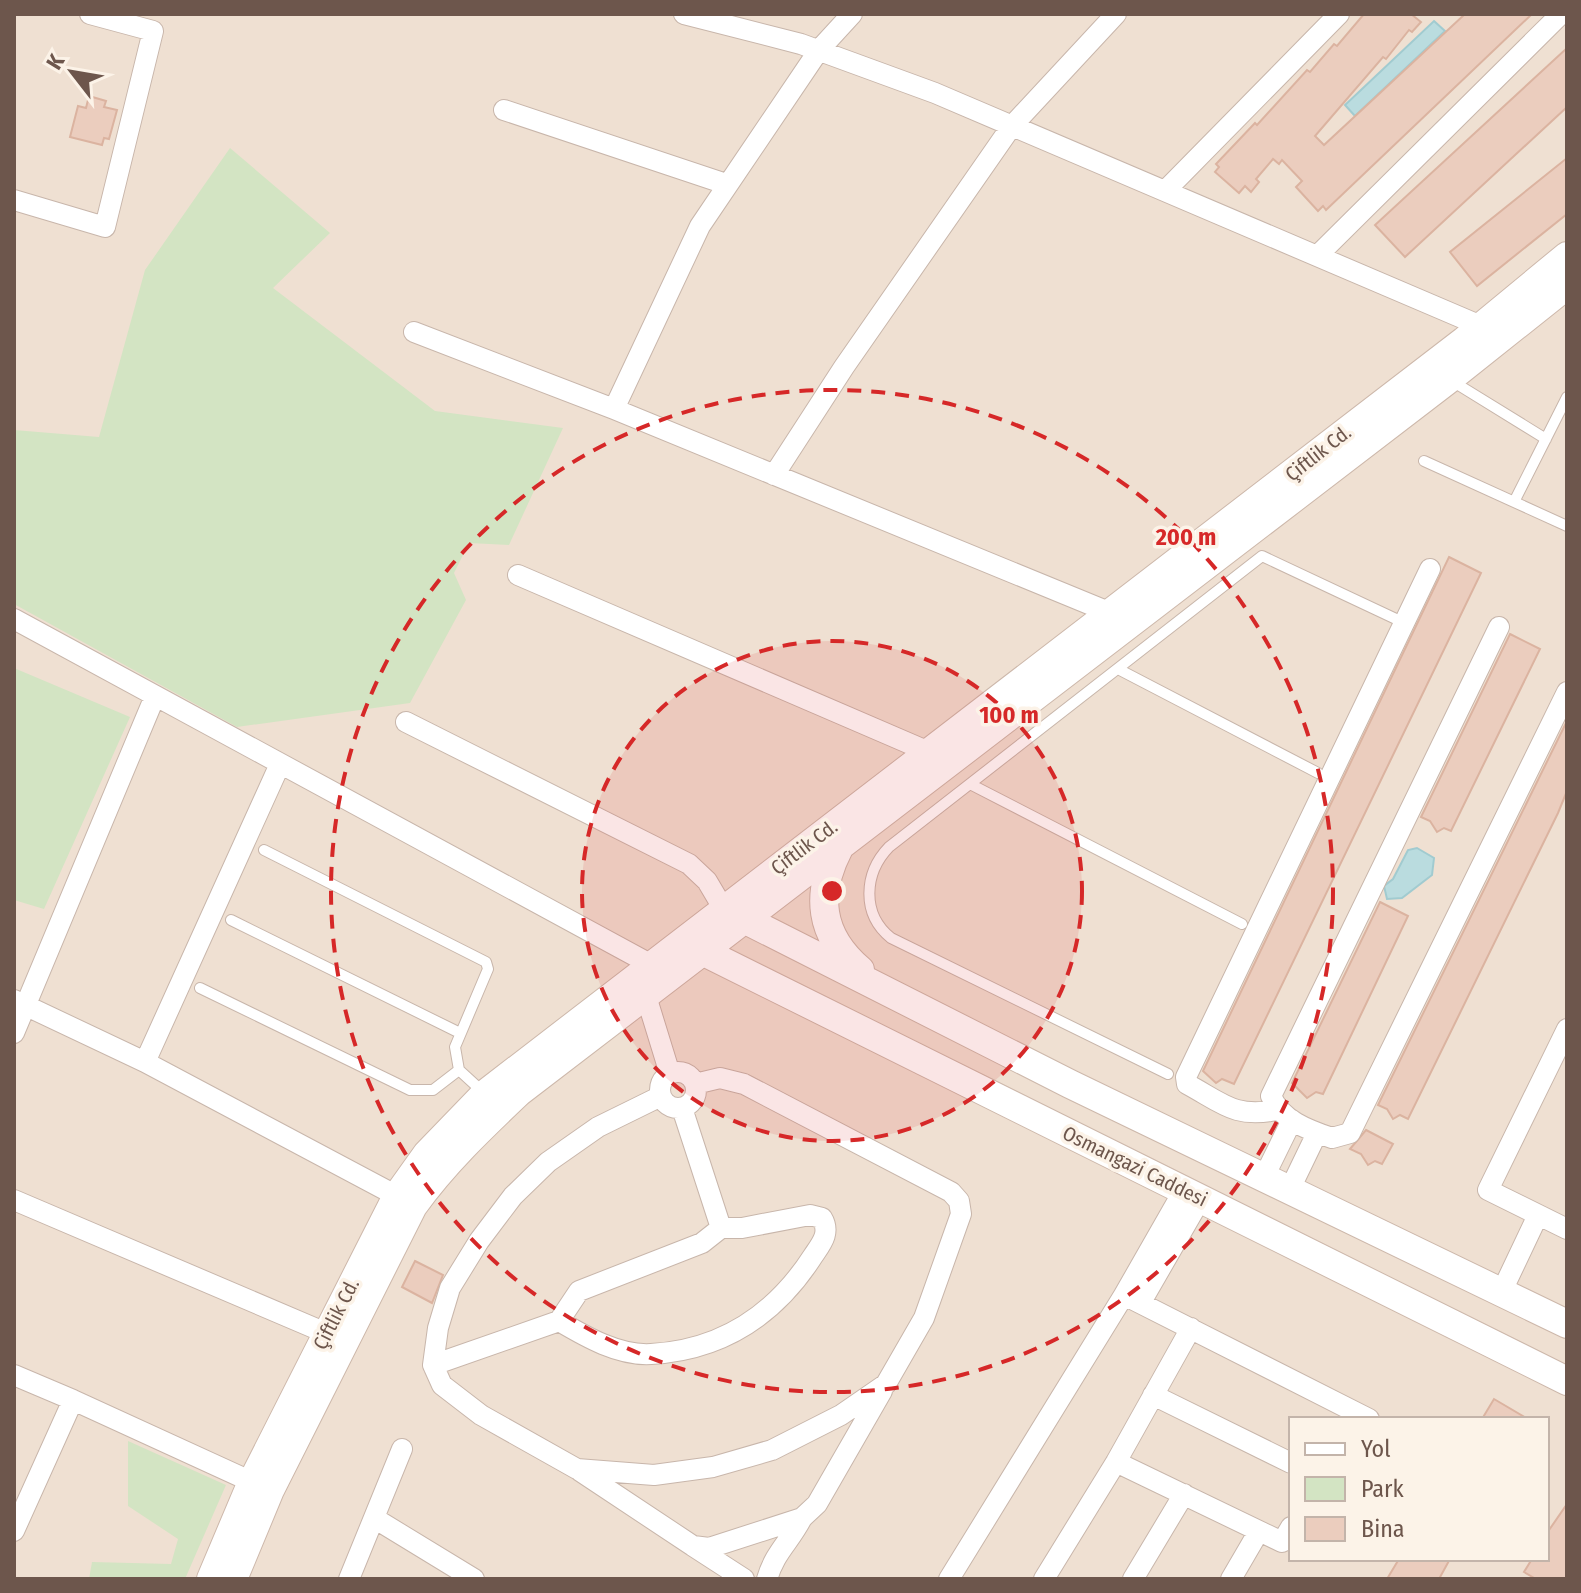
<svg xmlns="http://www.w3.org/2000/svg" width="1581" height="1593" viewBox="0 0 1581 1593" font-family="'Fira Sans Condensed',sans-serif">
  <style>
    .residential { fill: #efe0d2; fill-rule: evenodd }
    .green { fill: #d3e4c3 }
    .water { fill: #badcdf; stroke: #a1cbd0; stroke-width: 2 }
    .building { fill: #ebcdbe; stroke: #dbb3a0; stroke-width: 2 }
    .lines { fill: none; stroke-linecap: round; stroke-linejoin: round }
    .lane-casing { stroke: #c8b6ab; stroke-width: 12 }
    .street-casing { stroke: #c8b6ab; stroke-width: 22 }
    .secondary-casing { stroke: #cdb8ab; stroke-width: 30 }
    .lane { stroke: #fff; stroke-width: 10 }
    .street { stroke: #fff; stroke-width: 20 }
    .secondary { stroke: #fff; stroke-width: 28 }
    .ring { fill: none; stroke: #d62828; stroke-width: 4; stroke-dasharray: 14 10 }
    .labels { text-anchor: middle; stroke-width: 7; stroke-linejoin: round; paint-order: stroke }
    .street-label { font-size: 20px; fill: #6d564c; stroke: #fcf3e8 }
    .centre { fill: #d62828; stroke: #fcf3e8; stroke-width: 4 }
    .ring-label { font-size: 24px; text-anchor: middle; font-weight: bold; fill: #d62828; stroke: #fcf3e8; stroke-width: 7; stroke-linejoin: round; paint-order: stroke }
  </style>
  <rect width="100%" height="100%" fill="#f9efe3"/>
  <path class="residential" d="M14,14H1567V1579H14ZM1291,1419H1547V1559H1291Z"/>
  <path class="green" d="M230,148L330,233L273,288L435,411L563,428L509,545L469,543L454,573L466,600L410,703L237,727L14,604V430L99,437L145,270Z
    M14,668L130,717L44,909L14,900Z
    M128,1441L226,1485L185,1579H89L92,1562L171,1564L178,1539L128,1506Z"/>
  <path class="water" d="M1434,21L1445,31L1355,116L1345,105Z
    M1417,848L1434,858L1432,875L1402,898L1387,899L1384,886L1393,879L1408,850Z"/>
  <path class="building" d="M1364,14H1411L1421,22L1412,32L1409,30L1386,59L1383,57L1315,136L1324,145L1465,14H1532L1326,210L1323,206L1318,211L1296,187L1302,181L1282,160L1279,164L1273,159L1256,179L1259,182L1251,192L1245,186L1239,193L1215,172L1219,167L1216,164L1255,123L1257,125L1307,70L1310,72L1334,44L1337,46Z
    M1567,48V107L1405,257L1375,225Z
    M89,96L106,101L104,107L117,110L109,139L104,138L102,145L70,137L78,106L86,108Z
    M1567,158V214L1477,286L1450,252Z
    M1449,557L1481,573L1234,1084L1222,1079L1216,1083L1203,1071Z
    M1510,634L1540,649L1451,831L1444,828L1437,832L1430,821L1421,817Z
    M1567,721V791L1558,813L1408,1119L1400,1115L1393,1119L1387,1109L1378,1105Z
    M1380,902L1408,916L1323,1094L1316,1092L1307,1098L1292,1083Z
    M1366,1130L1393,1144L1382,1164L1375,1161L1368,1165L1361,1154L1350,1149Z
    M415,1261L443,1275L432,1303L402,1287Z
    M1494,1399L1528,1419H1482Z
    M1567,1504V1579H1536L1524,1572L1532,1559H1547V1533Z
    M1399,1559H1450L1439,1579H1387Z"/>
  <g class="lines">
    <g class="lane-casing">
      <path id="lane" d="M1452,381L1546,439
        M1424,461L1567,526
        M1515,500L1567,397
        M1118,669L1318,773
        M970,784L1242,924
        M264,850L486,962L488,969L455,1047L459,1070L483,1092
        M231,920L460,1033
        M200,988L410,1090H433L459,1070
        M1168,1074L891,938C861,914 864,873 889,847L1262,556L1396,619"/>
    </g>
    <g class="street-casing">
      <path id="street" d="M684,14L801,44L935,93L1481,326
        M504,110L726,184
        M1166,190L1339,14
        M14,200L105,227L153,31L90,14
        M1318,255L1561,14
        M414,332L614,409L1111,613
        M614,409L700,226L819,50L852,14
        M774,475L844,367L1011,127L1116,14
        M518,575L929,752
        M14,619L650,964
        M1499,627L1271,1096C1281,1120 1308,1130 1332,1138L1350,1133L1567,692
        M406,722L689,864L707,881L723,908
        M646,996L670,1074
        M14,1000L145,1062L397,1196
        M1567,1029L1488,1190L1567,1229
        M14,1033L155,696
        M145,1062L280,764
        M660 1090a18 18 0 1 1 36 0a18 18 0 1 1-36 0Z
        M661,1096L598,1127L548,1162L513,1196L479,1241L450,1288L438,1328L433,1365L442,1385L481,1415L577,1469L654,1475L713,1467L772,1450L841,1415L886,1384L924,1318L961,1214L959,1201L951,1192L744,1084L720,1078L695,1084
        M682,1108L721,1228
        M1277,1110C1234,1118 1224,1104 1187,1084L1186,1077L1430,569
        M1264,1177L1292,1120
        M1290,1189L1317,1133
        M14,1200L326,1333
        M1502,1291L1538,1215
        M1124,1295L1184,1190
        M1141,1302L1201,1198
        M433,1365L559,1321L579,1291L702,1243L721,1228H742L810,1215L822,1218C831,1233 821,1244 813,1256C775,1315 722,1350 651,1354C619,1356 586,1337 559,1321
        M14,1375L73,1400L14,1531
        M1153,1395L1291,1463
        M73,1400L252,1482
        M1116,1462L1282,1542L1291,1527
        M580,1471L693,1546L709,1548L802,1518L817,1504L882,1391
        M374,1518L474,1579
        M693,1546L744,1579
        M349,1579L402,1449
        M767,1579C775,1552 789,1543 802,1518
        M949,1579L1124,1295L1369,1419
        M1044,1579L1116,1462L1191,1328
        M1133,1579L1184,1494
        M1231,1579L1259,1531"/>
    </g>
    <g class="secondary-casing">
      <path id="secondary" d="M839,848C815,894 819,935 860,970
        M732,913L1070,1084L1567,1324
        M690,945L1567,1381
        M211,1579L252,1482L397,1196L427,1154L485,1094L1464,341L1567,256
        M233,1579L270,1490L413,1206C444,1163 481,1128 519,1092L1449,379L1567,285"/>
    </g>
    <use href="#lane" class="lane"/>
    <use href="#street" class="street"/>
    <use href="#secondary" class="secondary"/>
  </g>
  <circle cx="832" cy="891" r="250" fill="#d62828" fill-opacity=".12"/>
  <g class="ring">
    <circle cx="832" cy="891" r="250"/>
    <circle cx="832" cy="891" r="501"/>
  </g>
  <g class="labels">
    <g class="street-label">
      <text transform="translate(1318 453) rotate(-38)" y="7">Çiftlik Cd.</text>
      <text transform="translate(804 847) rotate(-37)" y="7">Çiftlik Cd.</text>
      <text transform="translate(1135 1166) rotate(26)" y="7">Osmangazi Caddesi</text>
      <text transform="translate(336 1314) rotate(-63)" y="7">Çiftlik Cd.</text>
    </g>
  </g>
  <circle cx="832" cy="891" r="12" class="centre"/>
  <g class="ring-label">
    <text x="1186" y="545">200 m</text>
    <text x="1009" y="723">100 m</text>
  </g>
  <rect width="1581" height="1593" fill="none" stroke="#6d564c" stroke-width="32"/>
  <rect x="1289" y="1417" width="260" height="144" fill="#fcf3e8" stroke="#c3b4aa" stroke-width="2"/>
  <rect x="1305" y="1443" width="40" height="12" fill="#ffffff" stroke="#c3b4aa" stroke-width="2"/>
  <text x="1361" y="1457" font-size="24" fill="#6d564c">Yol</text>
  <rect x="1305" y="1477" width="40" height="24" fill="#d3e4c3" stroke="#c3b4aa" stroke-width="2"/>
  <text x="1361" y="1497" font-size="24" fill="#6d564c">Park</text>
  <rect x="1305" y="1517" width="40" height="24" fill="#ebcdbe" stroke="#c3b4aa" stroke-width="2"/>
  <text x="1361" y="1537" font-size="24" fill="#6d564c">Bina</text>
  <g transform="translate(72 72) rotate(301)" stroke="#fcf3e8" stroke-width="6" paint-order="stroke">
  <path d="M0-6L14 30L0 20L-14 30Z" fill="#6d564c"/>
  <text y="-12" font-size="22" font-weight="bold" text-anchor="middle" fill="#6d564c">K</text>
  </g>
</svg>
